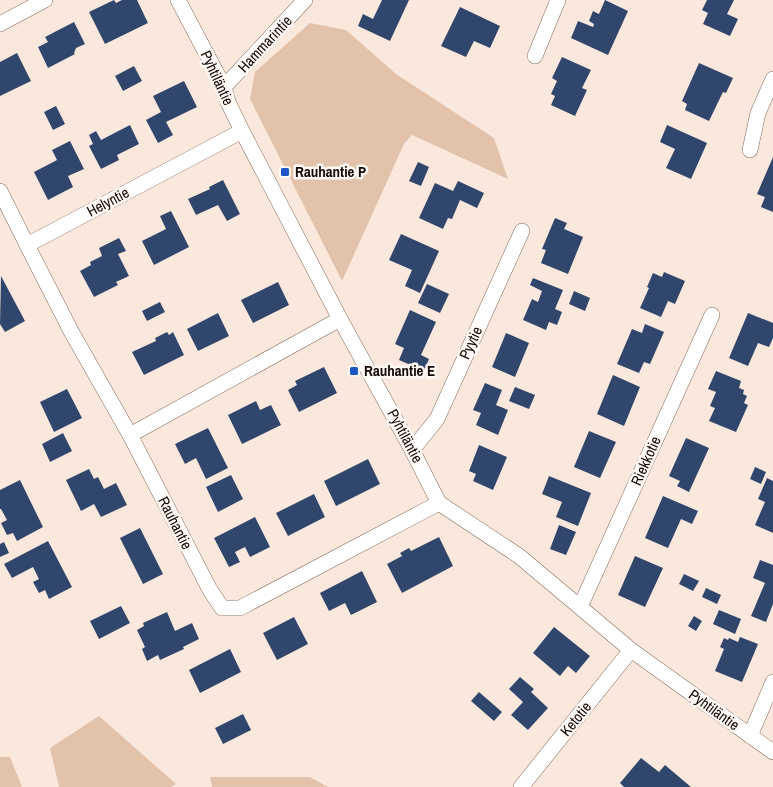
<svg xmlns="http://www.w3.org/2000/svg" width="773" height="787" viewBox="0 0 773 787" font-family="'Archivo Narrow',sans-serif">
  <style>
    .green { fill: #e3c2ac }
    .building { fill: #31466c }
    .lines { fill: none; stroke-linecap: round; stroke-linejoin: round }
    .minor-casing { stroke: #846a58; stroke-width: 16 }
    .minor { stroke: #fff; stroke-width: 15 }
    .poi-dot { fill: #1d56c3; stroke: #fef8f4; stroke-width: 2 }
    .labels { text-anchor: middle; stroke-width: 5; stroke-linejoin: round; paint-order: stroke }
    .street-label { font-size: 15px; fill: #140a05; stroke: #fef8f4 }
    .poi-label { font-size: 15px; font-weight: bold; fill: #140a05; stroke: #fef8f4; text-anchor: start }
  </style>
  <rect width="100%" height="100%" fill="#fbe8dd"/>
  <path class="green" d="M310,23L346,30L396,74L494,138L508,179L412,135L404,144L342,281L250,99L255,72Z
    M99,716L176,784L171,787H59L50,748Z
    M0,757H10L22,787H0Z
    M210,777H310L328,787H212Z"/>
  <path class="building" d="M114,0L116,3L122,0H137L148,23L105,44L89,12Z
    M382,0H409L390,41L358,26L363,14L373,19Z
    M605,0L628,11L608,55L571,38L578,21L593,27L594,24L589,21L593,11L599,14Z
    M707,0H734L727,14L738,19L730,36L703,24L708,13L702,10Z
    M460,7L500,26L490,48L474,41L466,57L441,46Z
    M74,22L85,44L76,48L74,53L75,54L48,68L38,47L48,42L45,37Z
    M17,53L31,81L0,96V62Z
    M562,57L591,70L582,88L587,90L575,116L551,105L555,96L551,94L557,81L552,78Z
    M699,63L733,78L726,93L723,92L709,121L685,110L687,104L682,101Z
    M134,66L142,81L123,91L115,76Z
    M184,81L197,107L166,122L173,135L158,143L146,120L161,112L153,96Z
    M56,106L65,124L53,130L44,112Z
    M130,125L139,144L117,155L119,160L101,169L89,146L93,144L89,135L96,131L101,140Z
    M667,125L707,143L691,179L666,168L675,149L660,142Z
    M70,141L84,169L68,176L73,187L48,200L34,172L57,160L52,150Z
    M773,157V212L761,207L765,197L757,194Z
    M418,162L429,167L421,186L409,181Z
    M223,180L240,214L227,221L218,205L196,215L188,199L210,189L209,187Z
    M458,181L484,193L477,208L460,200L452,219L448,218L443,229L419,218L435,183L453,191Z
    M171,211L189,247L154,265L142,241L166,229L160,216Z
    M555,218L567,223L564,229L583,237L568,274L541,263L546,250L542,249Z
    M401,234L439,251L420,293L405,286L412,270L389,260Z
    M119,238L126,251L118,254L129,276L116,282L118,285L94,297L80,271L91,265L90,262L102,256L99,248Z
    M664,272L685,281L675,304L668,301L661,317L640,308L649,288L647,287L653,273L662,277Z
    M1,276L25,321L5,332L0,324Z
    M533,278L563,290L555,309L562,312L557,325L549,322L546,330L523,320L532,299L538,302L542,291L530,285Z
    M278,282L289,305L253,323L241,300Z
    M427,284L449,294L440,313L418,303Z
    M574,291L590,298L585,311L569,304Z
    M160,302L165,312L147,321L142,311Z
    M410,310L436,322L421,355L429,359L424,371L399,360L404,348L395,344Z
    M218,313L229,336L198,351L187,329Z
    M748,313L773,323V338L769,347L758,343L748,366L729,358Z
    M645,324L664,332L650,364L644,362L639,373L617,364L632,329L642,333Z
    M167,332L169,335L173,332L184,355L144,375L132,352L156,341L155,338Z
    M506,333L529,343L515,377L492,367Z
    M324,367L337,393L299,412L288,390L297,385L295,381Z
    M716,371L741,381L739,388L744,390L743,394L747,396L744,403L748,405L736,432L709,421L715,408L710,406L716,392L708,389Z
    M613,375L640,387L624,426L597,414Z
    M485,383L502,390L496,405L508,410L498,435L476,425L481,413L473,410Z
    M515,387L535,395L529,409L509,401Z
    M67,389L82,418L54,432L40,402Z
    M256,401L260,410L271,405L281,425L242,444L228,415Z
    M208,428L228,468L206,479L196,458L185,464L175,444Z
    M589,431L616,442L600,478L574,467Z
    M63,433L72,451L50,462L42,444Z
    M686,438L709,448L689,492L677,486L680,481L669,476Z
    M479,445L507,457L493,490L473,481L476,474L469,471Z
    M368,459L380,484L336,506L324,481Z
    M755,467L766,472L761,484L750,479Z
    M89,469L94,479L98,477L104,489L116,483L127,505L101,517L94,504L81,511L66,480Z
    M231,475L243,499L218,512L206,487Z
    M549,476L591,493L578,526L556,517L562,502L542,494Z
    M767,478L773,481V533L755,525L765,502L758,499Z
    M20,480L43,527L17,541L13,533L7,535L1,523L7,520L1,509H0V490Z
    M314,494L325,517L288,536L276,513Z
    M663,496L698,511L692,524L681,519L668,548L645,538Z
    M255,517L270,547L250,557L245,547L235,552L240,562L229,567L214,538Z
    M559,525L576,532L566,555L550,549Z
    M140,528L163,574L143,584L120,538Z
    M439,537L453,566L402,593L387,564L402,556L400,553L409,548L411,551Z
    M48,541L72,587L49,599L45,590L39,593L33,582L39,579L33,567L12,578L4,564Z
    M4,542L9,553L0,557V544Z
    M635,556L663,568L645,607L618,595Z
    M760,560L773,565V604L766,622L751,616L765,583L753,578Z
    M362,571L377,602L351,615L345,603L329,611L320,593Z
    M684,574L699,581L693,591L679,584Z
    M706,588L721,595L717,604L702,597Z
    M121,606L130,623L99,639L90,621Z
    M719,610L741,619L735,634L713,624Z
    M167,612L175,631L192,623L199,639L183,647L184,649L160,660L158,655L147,661L142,649L145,647L137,630L144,626L143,623Z
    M694,616L702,621L696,631L688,626Z
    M294,617L308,644L277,660L263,633Z
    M554,627L590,656L576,673L568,666L560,676L533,653Z
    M740,637L758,644L742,682L715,671L724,649L720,647L724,638L728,640L729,638L738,642Z
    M230,649L241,672L200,693L189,670Z
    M520,677L534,689L531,692L548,708L528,730L511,715L523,702L509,689Z
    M479,692L502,712L494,721L471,701Z
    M243,714L251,730L223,744L215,728Z
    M641,758L659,772L665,765L691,787H624L620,783Z"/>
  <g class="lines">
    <g class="minor-casing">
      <path id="minor" d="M178,0L224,87L228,102L242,131L340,319L412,450L439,503L519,556L631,650L773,752
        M0,24L45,0
        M535,56L558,0
        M224,87L305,0
        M750,150L758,113L773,79
        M0,191L27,245L242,131
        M27,245L72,333L130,435
        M340,319L130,435L210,590L222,608H240L439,503
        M412,450L437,419L522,231
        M580,607L712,315
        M750,736L773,682
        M521,787L631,650"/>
    </g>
    <use href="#minor" class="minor"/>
  </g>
  <g class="poi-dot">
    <rect x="280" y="167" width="10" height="10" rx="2.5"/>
    <rect x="349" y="366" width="10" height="10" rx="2.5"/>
  </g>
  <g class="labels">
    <g class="street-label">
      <text transform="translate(265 44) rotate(-47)" y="5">Hammarintie</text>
      <text transform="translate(217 78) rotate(65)" y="5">Pyhtiläntie</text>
      <text transform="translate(108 202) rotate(-28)" y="5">Helyntie</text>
      <text transform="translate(471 343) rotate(-65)" y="5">Pyytie</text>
      <text transform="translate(405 436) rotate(62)" y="5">Pyhtiläntie</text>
      <text transform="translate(646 461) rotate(-66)" y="5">Riekkotie</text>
      <text transform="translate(175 523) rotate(63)" y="5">Rauhantie</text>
      <text transform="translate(714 710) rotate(36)" y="5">Pyhtiläntie</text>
      <text transform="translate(576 719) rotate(-51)" y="5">Ketotie</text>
    </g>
    <g class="poi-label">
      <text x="295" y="177">Rauhantie P</text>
      <text x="364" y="376">Rauhantie E</text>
    </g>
  </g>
</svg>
